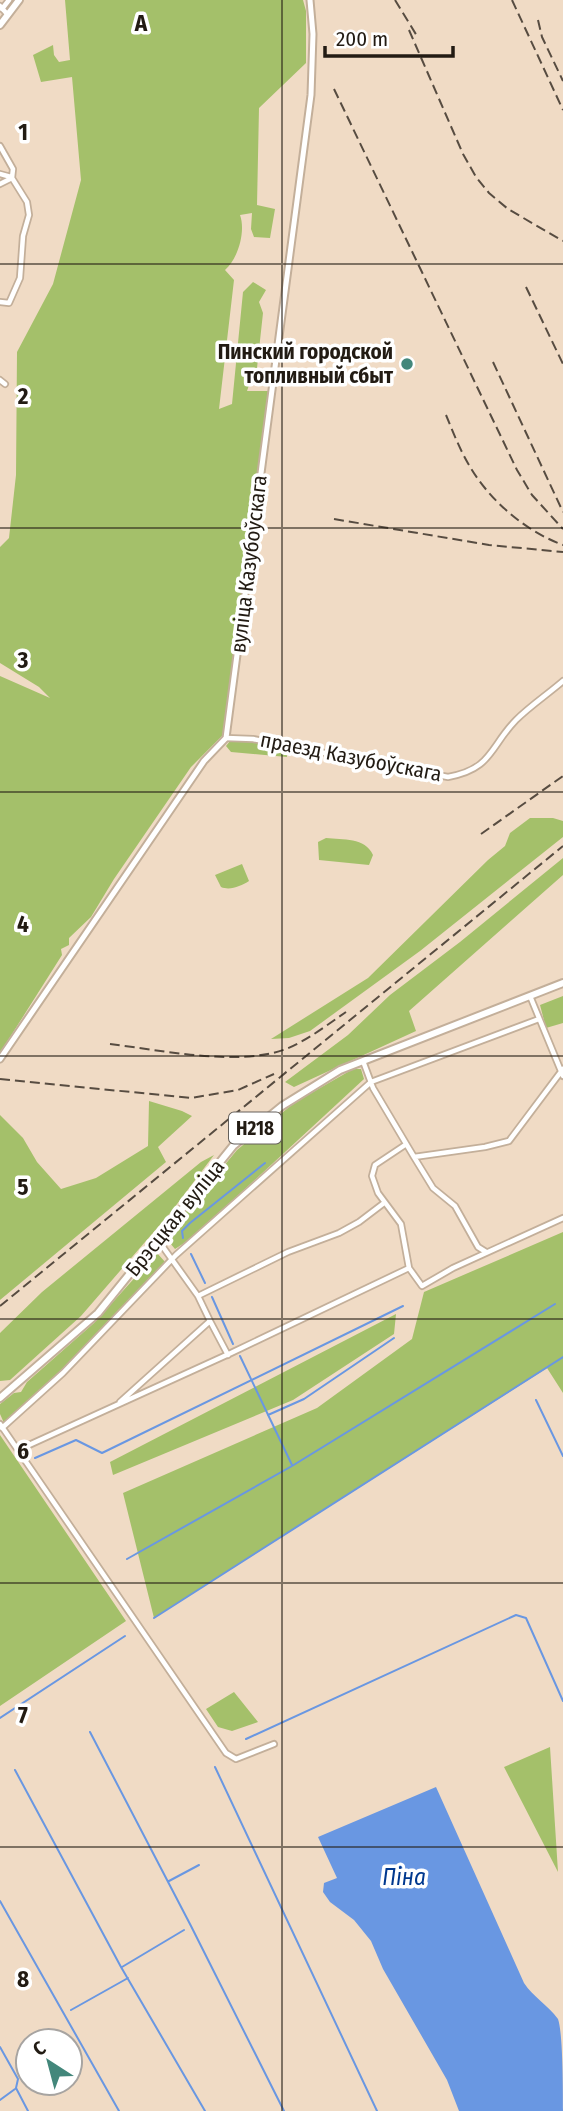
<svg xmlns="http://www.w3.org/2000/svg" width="563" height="2111" viewBox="0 0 563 2111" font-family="'Fira Sans Condensed',sans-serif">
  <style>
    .green { fill: #a4c06a }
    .water { fill: #6997e2 }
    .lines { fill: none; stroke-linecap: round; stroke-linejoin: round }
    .stream { stroke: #6997e2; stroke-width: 2 }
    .minor-casing { stroke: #c3af9a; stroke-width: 8 }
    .tertiary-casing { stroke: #c3af9a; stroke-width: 9 }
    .primary-casing { stroke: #c3af9a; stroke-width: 10 }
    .minor { stroke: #fff; stroke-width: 4.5 }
    .tertiary { stroke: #fff; stroke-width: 5 }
    .primary { stroke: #fff; stroke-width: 6 }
    .rail { stroke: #574c41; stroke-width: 2; stroke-dasharray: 10 5; stroke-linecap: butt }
    .grid { fill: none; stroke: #221b13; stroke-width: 2; stroke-opacity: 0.55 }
    .poi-dot { fill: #43877b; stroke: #fff; stroke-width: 2.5 }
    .labels { text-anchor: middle; stroke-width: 7; stroke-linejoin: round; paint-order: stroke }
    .shield { fill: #fff; stroke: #645f5a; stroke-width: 2 }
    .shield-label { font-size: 19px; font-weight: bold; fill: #221b13 }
    .poi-label { font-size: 21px; font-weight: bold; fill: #221b13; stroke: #fff; text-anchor: end }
    .street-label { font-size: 21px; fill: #221b13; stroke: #fff }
    .water-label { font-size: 23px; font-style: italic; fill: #00388e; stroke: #fff }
    .grid-label { font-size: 23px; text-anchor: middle; font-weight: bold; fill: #221b13; stroke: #fff; stroke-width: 7; stroke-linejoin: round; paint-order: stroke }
  </style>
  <rect width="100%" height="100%" fill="#f0dbc5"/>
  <path class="green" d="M65,0H303L306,11V63L259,108L257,205L275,209L270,238L254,237L251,229L252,213L240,215C246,231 238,259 225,270L234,280L219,409L232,404L243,292L253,282L266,290L259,302L263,313L257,368L254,370L247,391H268L224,734L191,767L114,879L91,917L69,938V945L61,949L62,955L0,1053V676L50,698L39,687L0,663V547L9,538L16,475L17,352L53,284L81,180L72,77L41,82L33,55L53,45L54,55L59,62L70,60Z
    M242,740L286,747L287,757L231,752L226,746L230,741Z
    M530,818H553L563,821V837L420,951L310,1031L289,1038L271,1039L368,978L488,860L505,846L510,833Z
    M326,838C343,840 365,837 373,855L369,865L319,860L318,842Z
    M563,858V875L409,1011L416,1031L294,1087L285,1082L348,1035L390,995L460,942Z
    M242,864L249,881C241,886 230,891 221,887L215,875Z
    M563,996V1023L546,1028L540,1005Z
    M353,1069H361L364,1079L192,1238L175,1249L165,1237L237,1150L294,1103Z
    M149,1101L182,1111L192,1116L158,1147L166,1162L0,1300V1115L23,1138L37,1162L61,1189L96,1178L148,1146Z
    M214,1155L171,1212L81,1316L10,1380L0,1381V1333L42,1292L201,1162Z
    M563,1232V1393L547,1368L154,1618L123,1493L317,1408L412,1339L424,1292Z
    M157,1253L166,1263L88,1346L4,1423L0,1414V1404L14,1393L21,1392L27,1382L94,1323Z
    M396,1314L394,1334L293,1400L113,1475L110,1462Z
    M0,1435L126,1621L0,1706Z
    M234,1692L258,1722L232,1731L218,1727L206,1709Z
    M550,1747L558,1872L504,1767Z"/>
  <path class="water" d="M436,1787L524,1983C533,1997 548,2005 558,2019C563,2033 563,2091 563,2111H459L447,2080L383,1969L371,1941L354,1920L330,1902L323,1892L324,1883L337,1878L318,1837Z"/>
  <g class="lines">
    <path class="stream" d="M183,1238L182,1231L190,1223L265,1163
      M191,1254L205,1283
      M212,1297L233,1344
      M240,1356L292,1465
      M536,1400L563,1456
      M268,1415L304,1399L394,1338
      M35,1458L76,1440L102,1453L403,1306
      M127,1559L292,1466L555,1304
      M154,1618L563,1357
      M0,1718L125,1636
      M90,1732L191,1926L284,2111
      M246,1739L516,1615L526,1618L563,1701
      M215,1767L377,2111
      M15,1770L121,1967L205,2111
      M169,1881L199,1865
      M0,1901L119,2111
      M122,1967L184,1930
      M71,2010L128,1978
      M0,2047L18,2079L16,2088L28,2111
      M0,2100L15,2089"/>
    <g class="minor-casing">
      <path id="minor" d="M0,6L8,15
        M2,9L9,0
        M0,146L13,169L12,178
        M0,174L11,177
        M0,184L12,178
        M0,302L9,303L20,278L23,236L29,215L27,202L12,178
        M0,380L5,384
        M226,738L253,739L448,777C492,769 489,748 516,720C530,706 548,694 563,681
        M530,996L563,1076
        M363,1061L373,1088L414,1157L485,1147L509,1141L563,1069
        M405,1145L375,1165L372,1176L378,1193L401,1224L409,1268
        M414,1157L433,1188L455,1206L478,1247L486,1252
        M198,1296L288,1252L339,1233L359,1222L384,1203
        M210,1321L228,1355
        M120,1402L210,1321L198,1296L158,1240
        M0,1424L226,1753L236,1759L274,1744
        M2,1428L63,1373L176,1255L371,1082L539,1019
        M18,1450L231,1353L409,1268L422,1286L453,1268L563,1218"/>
    </g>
    <g class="tertiary-casing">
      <path id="tertiary" d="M0,1059L204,761L226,738L311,95L313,34L310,0"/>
    </g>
    <g class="primary-casing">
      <path id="primary" d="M0,25L19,0
        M0,1398L98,1313L233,1146L282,1106L340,1070L563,983"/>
    </g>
    <use href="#minor" class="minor"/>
    <use href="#tertiary" class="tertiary"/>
    <use href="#primary" class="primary"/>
    <path class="rail" d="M395,0L417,36
      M512,0L563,110
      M538,20L542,37L563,81
      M409,30L463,154L476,177L489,193L508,209L563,241
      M334,89L517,470L532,495L563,529
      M526,287L563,364
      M493,362L563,512
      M446,415C453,432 460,450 469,465C489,500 525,531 563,545
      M334,519L489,545L563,552
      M481,834L563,776
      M110,1044C161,1050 238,1067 286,1049C308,1040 327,1025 346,1012
      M0,1079L191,1098L238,1090L274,1074
      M0,1306L563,846"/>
  </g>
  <path class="grid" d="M282,0V2111M0,264H563M0,528H563M0,792H563M0,1056H563M0,1319H563M0,1583H563M0,1847H563"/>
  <circle class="poi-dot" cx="407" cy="364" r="7"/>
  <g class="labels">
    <rect class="shield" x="229" y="1112.5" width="52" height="31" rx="5"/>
    <g class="shield-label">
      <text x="255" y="1135">Н218</text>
    </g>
    <g class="poi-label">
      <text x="393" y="359">Пинский городской<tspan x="393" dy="24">топливный сбыт</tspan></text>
    </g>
    <g class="street-label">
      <text transform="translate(249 564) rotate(-83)" y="7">вуліца Казубоўскага</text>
      <text transform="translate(351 757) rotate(11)" y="7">праезд Казубоўскага</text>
      <text transform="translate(175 1218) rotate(-51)" y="7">Брэсцкая вуліца</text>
    </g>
    <g class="water-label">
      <text x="404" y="1885">Піна</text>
    </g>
  </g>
  <g class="grid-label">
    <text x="141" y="31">A</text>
    <text x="23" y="140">1</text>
    <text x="23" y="404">2</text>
    <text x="23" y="668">3</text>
    <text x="23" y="932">4</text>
    <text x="23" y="1195">5</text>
    <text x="23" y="1459">6</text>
    <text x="23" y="1723">7</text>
    <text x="23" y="1987">8</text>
  </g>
  <g transform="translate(49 2062) rotate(324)"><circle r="33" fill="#ffffff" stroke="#a7a4a1" stroke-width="2"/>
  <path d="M0-5L12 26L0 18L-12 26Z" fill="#43877b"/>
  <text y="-10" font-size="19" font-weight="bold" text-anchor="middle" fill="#221b13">С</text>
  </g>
  <path d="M325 46v10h128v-10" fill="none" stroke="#221b13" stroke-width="3.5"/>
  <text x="336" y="46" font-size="21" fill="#221b13" stroke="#ffffff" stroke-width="5" paint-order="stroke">200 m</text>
</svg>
